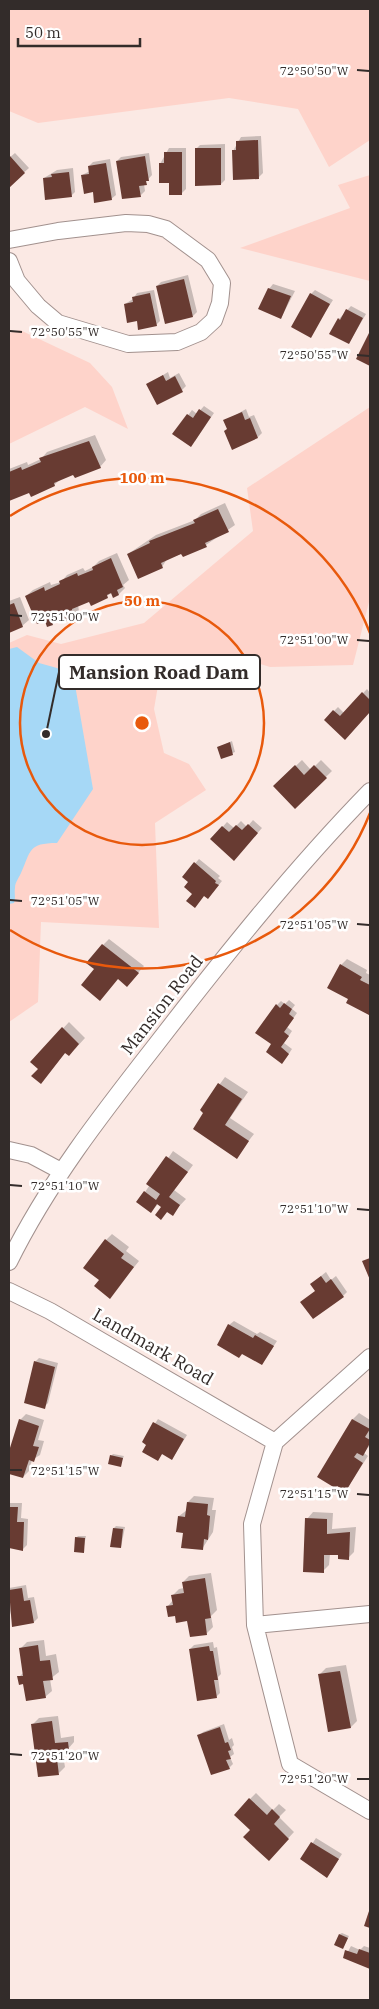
<svg xmlns="http://www.w3.org/2000/svg" width="379" height="2009" viewBox="0 0 379 2009" font-family="'IBM Plex Serif',serif">
  <style>
    .green { fill: #fed3ca }
    .water { fill: #a6d8f6 }
    .shadow { fill: #0003 }
    .building { fill: #683b32 }
    .lines { fill: none; stroke-linecap: round; stroke-linejoin: round }
    .street-casing { stroke: #a2918e; stroke-width: 18 }
    .street { stroke: #fff; stroke-width: 16 }
    .ticks { fill: none; stroke: #332c2a; stroke-width: 2 }
    .ring { fill: none; stroke: #e8590c; stroke-width: 2.5 }
    .labels { text-anchor: middle; stroke-width: 5; stroke-linejoin: round; paint-order: stroke }
    .street-label { font-size: 18px; fill: #332c2a; stroke: #fff }
    .ticks-label { font-size: 12px; text-anchor: middle; fill: #332c2a; stroke: #fff; stroke-width: 5; stroke-linejoin: round; paint-order: stroke }
    .centre { fill: #e8590c; stroke: #fff; stroke-width: 2.5 }
    .ring-label { font-size: 15px; text-anchor: middle; font-weight: bold; fill: #e8590c; stroke: #fff; stroke-width: 5; stroke-linejoin: round; paint-order: stroke }
    .leader { fill: none; stroke: #332c2a; stroke-width: 2 }
    .callout-dot { fill: #332c2a; stroke: #fff; stroke-width: 2 }
    .callout { fill: #fff; stroke: #332c2a; stroke-width: 2 }
    .callout-label { font-size: 19px; text-anchor: middle; font-weight: bold; fill: #332c2a }
  </style>
  <rect width="100%" height="100%" fill="#fbe9e4"/>
  <path class="green" d="M9,9H368L370,10V140L329,167L298,109L229,98L38,123L9,111Z
    M370,175V281L240,248L350,208L338,185Z
    M20,330L90,363L112,387L128,429L85,407L9,444V333Z
    M370,407V598L353,665L270,667L232,655L160,674L154,709L164,753L189,764L206,790L155,823L159,928L41,922L38,1002L9,1022V643L27,635L61,644L144,623L253,531L247,488Z"/>
  <path class="water" d="M17,647L39,663L57,668L74,679L93,789L57,843C28,843 31,851 21,873C19,878 15,882 15,888C14,894 16,897 14,903L9,904V649Z"/>
  <path class="shadow" d="M261,136L263,173L259,177L233,151L241,137Z
    M225,144V180L221,184L196,149L200,145Z
    M169,148H186V189L182,193L170,182L160,164Z
    M15,153L29,168L9,186V158Z
    M149,153L152,175L144,184L145,191L141,195L117,161L121,157Z
    M110,159L116,195L111,199L94,191L82,175L90,171L89,166L93,162Z
    M73,168L75,192L71,196L44,178L57,170Z
    M188,275L197,312L193,316L157,286L161,282Z
    M273,284L295,291L281,318L269,289Z
    M154,290L160,321L156,325L138,320L125,304L133,299L137,293Z
    M315,290L333,300L310,336L311,294Z
    M351,306L366,314L349,343L339,319Z
    M168,372L170,378L179,373L186,386L182,390L147,385Z
    M204,406L214,413L195,441L174,434L192,410L197,414Z
    M246,409L249,417L254,415L262,433L258,437L228,428L225,421Z
    M95,435L106,460L100,467L74,473L61,479L54,485L30,491L9,500V469L27,462L28,465L41,459L47,452Z
    M225,503L235,525L206,545L167,559L162,567L128,554L156,535L195,520L201,514Z
    M117,553L129,580L123,585L125,588L119,594L112,593L91,604L90,600L78,605L79,611L72,618L63,616L52,624L45,619L26,596L33,590L50,582L51,585L61,582L67,575L83,568L85,571L93,567L99,561Z
    M20,597L29,620L22,626L9,631V601Z
    M367,689L370,693V709L349,734L325,720L338,707L344,713Z
    M232,741L235,752L222,757L219,747Z
    M302,760L311,770L321,760L332,771L295,807L275,786Z
    M253,820L262,828L238,855L212,839L227,822L234,828L241,821L247,827Z
    M199,859L220,876L218,878L222,881L212,893L205,895L183,877Z
    M109,939L144,966L133,979L119,978L95,969L103,945Z
    M347,959L367,970L366,973L370,975L369,1014L350,998L341,965Z
    M289,1000L295,1005L292,1009L297,1013L287,1027L292,1031L284,1043L292,1049L286,1058L273,1044L277,1005L281,1001L285,1004Z
    M69,1022L85,1038L75,1049L66,1052L41,1082L39,1068L32,1062Z
    M225,1077L248,1092L230,1118L254,1134L236,1157L201,1110Z
    M173,1151L193,1165L174,1190L186,1199L172,1214L168,1211L161,1218L162,1207L158,1204L151,1212L145,1192Z
    M112,1234L129,1247L126,1251L139,1261L110,1297L100,1279L106,1240Z
    M326,1272L331,1280L336,1276L347,1292L343,1296L316,1290V1280Z
    M234,1321L257,1334L260,1332L277,1341L262,1364L229,1325Z
    M39,1358L58,1363L48,1403L44,1407L35,1362Z
    M359,1413L370,1420V1445L364,1453L368,1456L346,1490L319,1477L353,1419Z
    M26,1414L44,1420L38,1440L44,1441L40,1455L32,1460L29,1471L23,1477L9,1473V1456L20,1420Z
    M158,1419L187,1435L172,1459L163,1453L158,1459L148,1445L143,1442Z
    M113,1454L124,1456L120,1465L111,1456Z
    M194,1496L214,1498L212,1510H216L213,1532L202,1549L184,1531L179,1516L187,1510L188,1502Z
    M9,1503H22L21,1518L28,1519L27,1545L23,1549L9,1547Z
    M313,1512L333,1513L332,1529L356,1527L354,1552L348,1558L340,1554H330L329,1565L323,1571L307,1519Z
    M116,1526L125,1527L121,1547L114,1528Z
    M78,1536H86L83,1551L76,1538Z
    M211,1573L217,1610L211,1616L213,1627L207,1633L188,1619L176,1615L168,1606L173,1600V1595L179,1589L184,1588L183,1582L189,1576Z
    M26,1585L28,1598L34,1597L38,1618L34,1622L13,1625L9,1606V1588Z
    M44,1640L46,1656L56,1654L59,1672L50,1679L52,1691L45,1697L19,1677L24,1672L21,1648L27,1642Z
    M213,1642L214,1648L217,1647L221,1674L218,1677L220,1693L216,1697L190,1649L194,1645Z
    M346,1665L357,1721L351,1727L328,1729L320,1674L326,1668Z
    M58,1716L61,1738L74,1736V1742L68,1749H62L65,1767L59,1773L32,1725L39,1718Z
    M224,1724L229,1740L232,1738L234,1745L232,1747L234,1754L230,1757L233,1764L229,1768L199,1736L203,1732Z
    M256,1793L273,1810L279,1804L286,1810L279,1817L294,1832L269,1859L252,1830L250,1799Z
    M316,1838L342,1854L327,1877L302,1859Z
    M342,1933L349,1936L343,1948L340,1934Z
    M351,1946L360,1950L364,1946L370,1948V1967L345,1957Z"/>
  <path class="building" d="M258,140L259,179L233,180L232,150H236V141Z
    M195,148H221V185L195,186Z
    M164,152H182V195H169V183H159V163H164Z
    M10,156L25,173L9,188V157Z
    M145,156L149,181H146L147,185L139,186L141,197L122,199L116,161Z
    M106,163L112,200L94,203L93,192L84,194L81,175L89,174L88,166Z
    M69,172L72,197L45,200L43,178L52,177L51,174Z
    M184,279L193,317L165,324L156,286Z
    M268,288L291,296L281,319L258,309Z
    M150,293L157,326L138,330L137,321L127,323L124,304L133,302L132,297Z
    M310,293L330,304L311,338L291,327Z
    M346,309L363,318L349,344L329,334L338,318L340,320Z
    M370,331V366L356,359Z
    M163,375L166,381L175,376L183,392L157,405L146,384Z
    M199,409L211,417L191,447L172,434L187,414L193,418Z
    M242,412L245,420L250,418L258,438L232,450L224,431L227,429L223,420Z
    M89,441L101,468L75,478L73,475L54,483L55,486L31,497L29,493L9,501V472L21,467L22,470L41,462L39,458Z
    M218,509L229,532L205,543L207,547L183,557L181,554L161,563L163,568L138,579L127,554L150,543L149,541L195,523L193,520Z
    M111,558L123,587L117,590L119,595L113,598L111,593L107,595L108,598L91,606L89,602L72,609L73,619L64,622L63,618L57,621L56,617L51,619L53,625L47,627L45,621L37,624L25,596L44,587L45,591L60,584L59,581L77,573L78,576L93,570L92,567Z
    M14,603L23,627L9,633V605Z
    M362,692L370,700V712L345,740L324,720L333,710L340,716Z
    M230,742L233,755L221,759L217,747Z
    M295,765L304,775L314,765L327,778L295,809L273,786Z
    M248,824L258,833L234,861L210,839L222,826L229,832L236,825L242,830Z
    M194,862L216,881L215,883L219,885L208,899L204,896L195,908L186,901L192,894L184,887L188,882L182,877Z
    M102,944L139,973L127,987L118,979L100,1001L81,985L94,969L86,963Z
    M340,964L362,977L360,980L370,985L369,1015L346,1003L348,999L327,988Z
    M284,1003L292,1009L289,1014L294,1018L284,1032L289,1036L281,1047L289,1054L282,1064L266,1052L271,1044L255,1033L276,1004L280,1008Z
    M62,1027L79,1044L69,1056L65,1053L41,1084L31,1076L38,1069L30,1062Z
    M218,1083L242,1099L225,1125L249,1141L237,1159L193,1129L203,1113L200,1110Z
    M166,1156L188,1172L169,1197L180,1205L173,1216L167,1212L161,1220L155,1215L161,1207L157,1204L151,1213L136,1202L144,1191L156,1200L160,1194L146,1184Z
    M105,1239L124,1254L121,1258L134,1267L110,1299L94,1286L99,1280L83,1268Z
    M370,1258V1280L362,1261Z
    M321,1276L326,1283L331,1279L344,1297L313,1319L300,1302L315,1291L310,1284Z
    M228,1324L253,1338L255,1335L274,1346L262,1365L242,1354L239,1358L217,1345Z
    M34,1361L55,1367L45,1409L24,1403Z
    M19,1419L39,1426L33,1446L39,1447L34,1462L29,1460L23,1478L9,1474V1451Z
    M352,1419L370,1429L365,1437L370,1440V1443L363,1456L357,1453L354,1457L363,1463L346,1491L337,1486L335,1488L317,1477Z
    M153,1422L184,1439L172,1460L162,1454L158,1461L142,1452L146,1445L142,1442Z
    M110,1455L123,1458L121,1467L108,1464Z
    M187,1502L208,1504L207,1515L210,1516L208,1540L204,1539L203,1550L181,1548L183,1533L176,1532L178,1516L185,1517Z
    M9,1507H18L17,1522H24L23,1551L9,1548Z
    M305,1518L327,1519V1534L350,1532L349,1560L338,1559V1555H324V1573L303,1572Z
    M113,1528L123,1529L121,1548L110,1547Z
    M75,1537L85,1538L84,1553L74,1552Z
    M205,1578L211,1618L205,1619L207,1635L190,1637L187,1621L176,1623L175,1616L168,1617L166,1606L173,1605L171,1595L184,1593L182,1582Z
    M22,1588L24,1601L30,1600L34,1623L12,1627L9,1590Z
    M38,1645L40,1661L50,1660L53,1680L43,1681L46,1698L26,1701L23,1684L19,1685L17,1676H23L19,1648Z
    M209,1646L210,1651H213L218,1680H214L217,1698L197,1701L189,1649Z
    M340,1671L351,1728L328,1732L318,1674Z
    M52,1721L55,1743L68,1742L69,1750L56,1751L59,1775L38,1777L31,1724Z
    M220,1727L225,1743L228,1742L231,1750L228,1751L231,1759L226,1760L230,1769L211,1775L197,1735Z
    M249,1798L267,1815L272,1809L280,1817L274,1824L289,1839L269,1861L243,1837L250,1830L234,1815Z
    M311,1842L339,1859L327,1878L300,1859Z
    M370,1908V1928L364,1926Z
    M339,1934L348,1938L343,1949L334,1945Z
    M359,1949L370,1953V1969L343,1958L345,1950L357,1954Z"/>
  <g class="lines">
    <g class="street-casing">
      <path id="street" d="M9,240L58,231L126,223L148,224L166,229L208,260L222,283L220,303L214,320L201,332L177,342L128,344L58,323L38,306L17,281L9,261
        M9,1150L31,1155L61,1171
        M9,1262C48,1183 101,1115 155,1046C223,958 293,870 370,791
        M9,1291L50,1311L275,1442
        M370,1357L275,1442L252,1524L255,1625L290,1764L370,1811
        M255,1625L370,1614"/>
    </g>
    <use href="#street" class="street"/>
  </g>
  <path class="ticks" d="M357,70L369,71M10,331L22,332M357,355L369,356M10,615L22,616M357,640L369,641M10,900L22,901M357,924L369,925M10,1185L22,1186M357,1209L369,1210M10,1470H22M357,1494L369,1495M10,1754L22,1755M357,1779H369"/>
  <g class="ring">
    <circle cx="142" cy="723" r="122"/>
    <path d="M370 813A245 245 0 0 1 10 930M10 516A245 245 0 0 1 370 633"/>
  </g>
  <g class="labels">
    <g class="street-label">
      <text transform="translate(162 1005) rotate(-52)" y="6">Mansion Road</text>
      <text transform="translate(153 1347) rotate(30)" y="6">Landmark Road</text>
    </g>
  </g>
  <g class="ticks-label">
    <text x="314" y="75">72°50'50"W</text>
    <text x="65" y="336">72°50'55"W</text>
    <text x="314" y="359">72°50'55"W</text>
    <text x="65" y="621">72°51'00"W</text>
    <text x="314" y="644">72°51'00"W</text>
    <text x="65" y="905">72°51'05"W</text>
    <text x="314" y="929">72°51'05"W</text>
    <text x="65" y="1190">72°51'10"W</text>
    <text x="314" y="1213">72°51'10"W</text>
    <text x="65" y="1475">72°51'15"W</text>
    <text x="314" y="1498">72°51'15"W</text>
    <text x="65" y="1760">72°51'20"W</text>
    <text x="314" y="1783">72°51'20"W</text>
  </g>
  <circle cx="142" cy="723" r="8" class="centre"/>
  <g class="ring-label">
    <text x="142" y="483">100 m</text>
    <text x="142" y="606">50 m</text>
  </g>
  <path class="leader" d="M46 734L59 672"/>
  <circle class="callout-dot" cx="46" cy="734" r="5"/>
  <rect class="callout" x="59" y="655" width="201" height="34" rx="5"/>
  <g class="callout-label">
    <text x="159" y="679">Mansion Road Dam</text>
  </g>
  <rect width="379" height="2009" fill="none" stroke="#332c2a" stroke-width="20"/>
  <path d="M18 38v8h122v-8" fill="none" stroke="#332c2a" stroke-width="2.5"/>
  <text x="25" y="38" font-size="15" fill="#332c2a" stroke="#ffffff" stroke-width="4" paint-order="stroke">50 m</text>
</svg>
